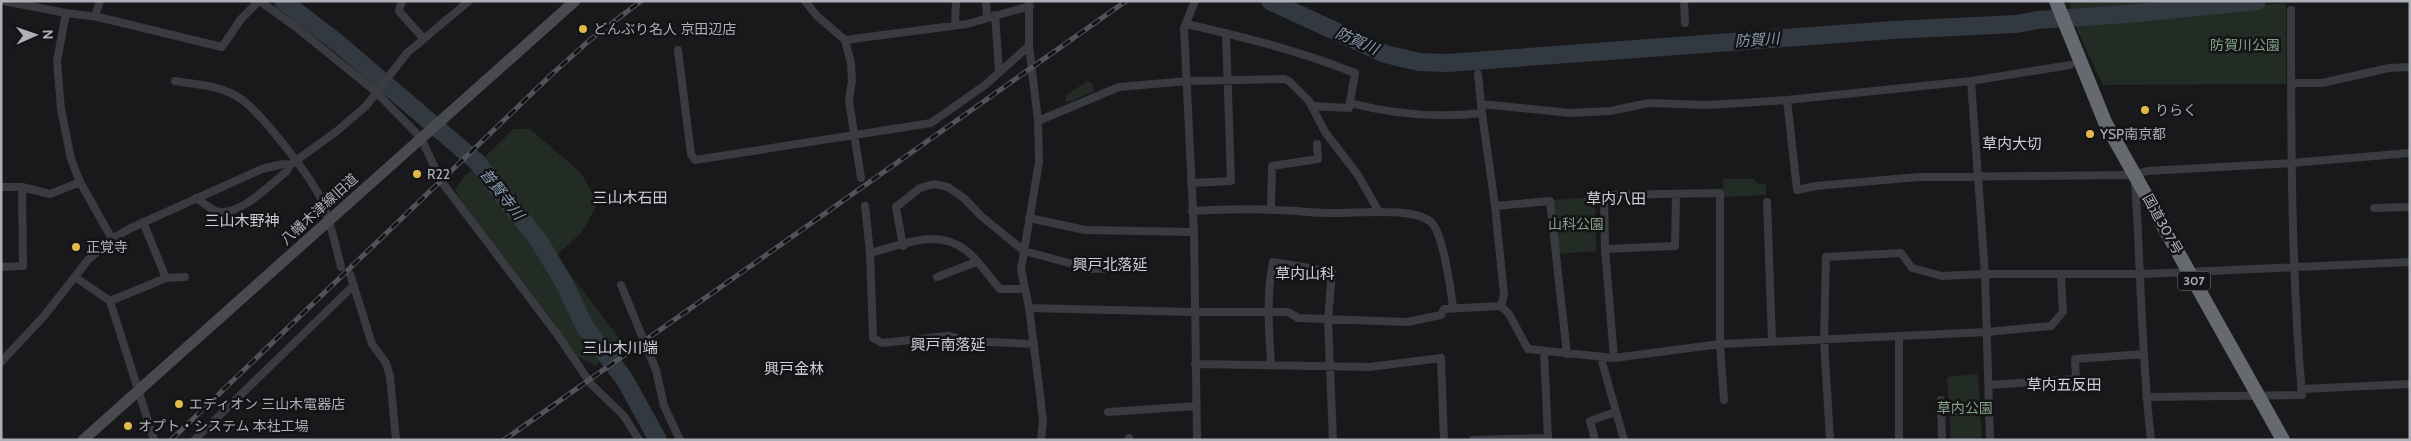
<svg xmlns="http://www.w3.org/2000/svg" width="2411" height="441" viewBox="0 0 2411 441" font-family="Cabin,'Noto Sans JP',sans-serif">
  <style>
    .green { fill: #232b25 }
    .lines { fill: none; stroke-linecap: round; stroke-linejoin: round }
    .river { stroke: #323940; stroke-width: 18 }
    .street { stroke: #3a3b40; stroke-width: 8 }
    .secondary { stroke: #494a4f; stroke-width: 11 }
    .highway { stroke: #676970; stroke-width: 14 }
    .rail-casing { stroke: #525358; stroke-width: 5 }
    .rail { stroke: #141416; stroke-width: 3; stroke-dasharray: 9; stroke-linecap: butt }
    .poi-dot { fill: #e2b94a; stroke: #141416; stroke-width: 2 }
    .labels { text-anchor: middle; stroke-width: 5; stroke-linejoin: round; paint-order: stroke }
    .shield { fill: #141416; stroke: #7f8188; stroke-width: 1 }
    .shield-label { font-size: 12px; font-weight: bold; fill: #adb0b9 }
    .poi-label { font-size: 14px; fill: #adb0b9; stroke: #141416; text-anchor: start }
    .park-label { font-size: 14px; fill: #85a289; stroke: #141416 }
    .street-label { font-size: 14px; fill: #adb0b9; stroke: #141416 }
    .water-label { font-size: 15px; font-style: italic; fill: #879bb1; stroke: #141416 }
    .neighbourhood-label { font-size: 15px; fill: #cdcfd6; stroke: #141416 }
  </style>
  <rect width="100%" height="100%" fill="#19191b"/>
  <path class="green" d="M2069,1H2204L2073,13Z
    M2286,3V84L2103,85L2078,32L2076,21Z
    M1087,81L1092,83L1094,91L1067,103L1065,100L1067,95Z
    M514,129H530L581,173L598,203L582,232L556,256L620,339L596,366L574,355L553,321L484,237L455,190L463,178Z
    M1723,179H1754L1758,184H1766V195L1724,197Z
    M1595,197L1596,251L1558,254L1553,200Z
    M1978,374L1982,440H1951L1947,377Z"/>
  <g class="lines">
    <path class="river" d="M283,1L339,44L477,162L539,241L563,281L585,327L625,380L658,440
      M1270,1L1385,54L1419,62L1447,63L1893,30L2016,24L2037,20L2128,14L2257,1"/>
    <path class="street" d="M4,1L66,13L57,61L61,109L71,159L80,182L112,239
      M260,1L297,28L376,92L421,138L441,181L557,334L591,384L624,416L639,440
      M402,1L399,11L423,38
      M805,1L817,16L845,40L851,63L852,81L849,101L861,178
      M986,1L987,18
      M1029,1V46L1038,121L1039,162L1021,269L1029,308L1039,386L1043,421L1041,440
      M1195,1L1184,28L1194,232L1197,440
      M1684,1L1685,23
      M66,13L98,17L222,47L241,19L259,1
      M995,15L999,71
      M95,16L100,1
      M1186,24C1244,37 1300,51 1355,73L1349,108L1312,106
      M955,25L956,1
      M845,40L967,24L1030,6
      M678,50L691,154L695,160L931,123L985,85L1029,46
      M175,81C197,85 222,85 241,99C261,113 315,181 323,204C331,224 336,246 341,267
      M1971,81L2070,65
      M2291,83H2322L2389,68L2410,67
      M1787,100L1797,190L1816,186L1919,177L2135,175L2147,171L2291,163L2410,153
      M1350,103C1392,114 1438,118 1482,113L1478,74
      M1481,104L1570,113L1610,111L1649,103L1708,105L1787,100L1971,81L1985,274L1990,440
      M1482,113L1495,206L1504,295L1501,306
      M1038,121L1119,87L1188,81L1284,79L1289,81L1309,101L1325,132L1358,175L1379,212
      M2135,182C2141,268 2141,355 2151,440
      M1191,183L1231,181L1226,33
      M1,187H22L50,194L80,182
      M196,198C202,202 209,208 216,211C238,218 271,184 287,171L290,165
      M1767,202L1772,342
      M865,206L870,253L873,338L882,343L948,336L969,341L1034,344
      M1495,206L1550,201L1567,354
      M2374,208L2410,207
      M1271,209L1272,166L1318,159L1317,144
      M1192,211C1219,210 1246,208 1273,210C1292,210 1311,213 1330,213C1354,214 1413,206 1431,222C1443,233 1451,290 1453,307
      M1029,218L1085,230L1194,232
      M143,222L166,278
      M903,246L896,207L920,188L934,184L948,187L965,199L981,216L1024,251L1091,269L1134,268
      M1605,249L1675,246L1676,194
      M870,253C903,245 937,227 967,251C979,261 989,277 1000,289H1025
      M1,267L23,266L22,187
      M350,274L372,344L386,363L390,376L396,440
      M75,277L110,301L154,440
      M937,277L976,262
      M621,285L656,370L664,406L680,440
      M110,301L166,278L185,277
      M1029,308L1194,312H1288L1298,318L1407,322L1441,315L1444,309L1501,306L1509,314L1528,349L1614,358L1720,344L1987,332L2051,326L2063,312L2061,275
      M1899,337V440
      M1601,358L1624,440
      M1614,358L1605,249L1604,195L1720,193V344L1724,400
      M1,362L44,316L88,260L112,239L131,228L262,169L283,164L290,165L337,131L366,106L407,53L469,1
      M1195,364L1369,367L1441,358L1444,440
      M1271,365C1269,330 1266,296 1273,262L1332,272L1328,320L1333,440
      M1989,385L2076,379L2075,359L2144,354
      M2302,389L2410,384
      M2146,397L2302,395C2291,267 2291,139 2291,10
      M1941,400L1942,440
      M1108,412L1196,406
      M1129,438V440
      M194,440L354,285
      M1473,440L1548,438L1544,352
      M1595,440L1590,421L1615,412
      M1830,440L1824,340L1826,257L1901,253L1912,268L1942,276L1985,274H2142L2410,262"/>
    <path class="secondary" d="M83,440L575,1"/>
    <path class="highway" d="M2056,1L2105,122L2283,440"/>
    <g class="rail-casing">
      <path id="rail" d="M171,440L551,75L591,39L641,1
        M504,440L1126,1"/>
    </g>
    <use href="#rail" class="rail"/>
  </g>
  <g class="poi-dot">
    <circle cx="583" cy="29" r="5"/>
    <circle cx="2145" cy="110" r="5"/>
    <circle cx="2090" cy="134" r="5"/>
    <circle cx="417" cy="174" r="5"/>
    <circle cx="76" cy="247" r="5"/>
    <circle cx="179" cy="404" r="5"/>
    <circle cx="128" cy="426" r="5"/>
  </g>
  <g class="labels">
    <rect class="shield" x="2178" y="271.5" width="32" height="19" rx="4"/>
    <g class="shield-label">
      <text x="2194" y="285">307</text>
    </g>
    <g class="poi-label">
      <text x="593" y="34">どんぶり名人 京田辺店</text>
      <text x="2155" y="115">りらく</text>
      <text x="2100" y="139">YSP南京都</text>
      <text x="427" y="179">R22</text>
      <text x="86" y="252">正覚寺</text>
      <text x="189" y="409">エディオン 三山木電器店</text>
      <text x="138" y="431">オプト・システム 本社工場</text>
    </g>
    <g class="park-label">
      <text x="2245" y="50">防賀川公園</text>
      <text x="1576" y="229">山科公園</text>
      <text x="1965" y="413">草内公園</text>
    </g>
    <g class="street-label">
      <text transform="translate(319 209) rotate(-42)" y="5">八幡木津線旧道</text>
      <text transform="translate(2163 224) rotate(61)" y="5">国道307号</text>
    </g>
    <g class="water-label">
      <text transform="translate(1757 40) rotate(-4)" y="5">防賀川</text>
      <text transform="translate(1357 41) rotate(24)" y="5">防賀川</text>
      <text transform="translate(502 194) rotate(52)" y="5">普賢寺川</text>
    </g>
    <g class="neighbourhood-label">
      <text x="2012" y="149">草内大切</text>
      <text x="630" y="203">三山木石田</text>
      <text x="1616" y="204">草内八田</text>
      <text x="242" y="226">三山木野神</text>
      <text x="1110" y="270">興戸北落延</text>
      <text x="1305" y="279">草内山科</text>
      <text x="948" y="350">興戸南落延</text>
      <text x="620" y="353">三山木川端</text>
      <text x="794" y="374">興戸金林</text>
      <text x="2064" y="390">草内五反田</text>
    </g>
  </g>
  <rect width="2411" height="441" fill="none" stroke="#adb0b9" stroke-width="5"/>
  <g transform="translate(35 35) rotate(88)" stroke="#141416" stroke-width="4" paint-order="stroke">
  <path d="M0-4L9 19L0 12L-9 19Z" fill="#adb0b9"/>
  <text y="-8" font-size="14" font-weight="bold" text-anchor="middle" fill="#adb0b9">N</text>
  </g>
</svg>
